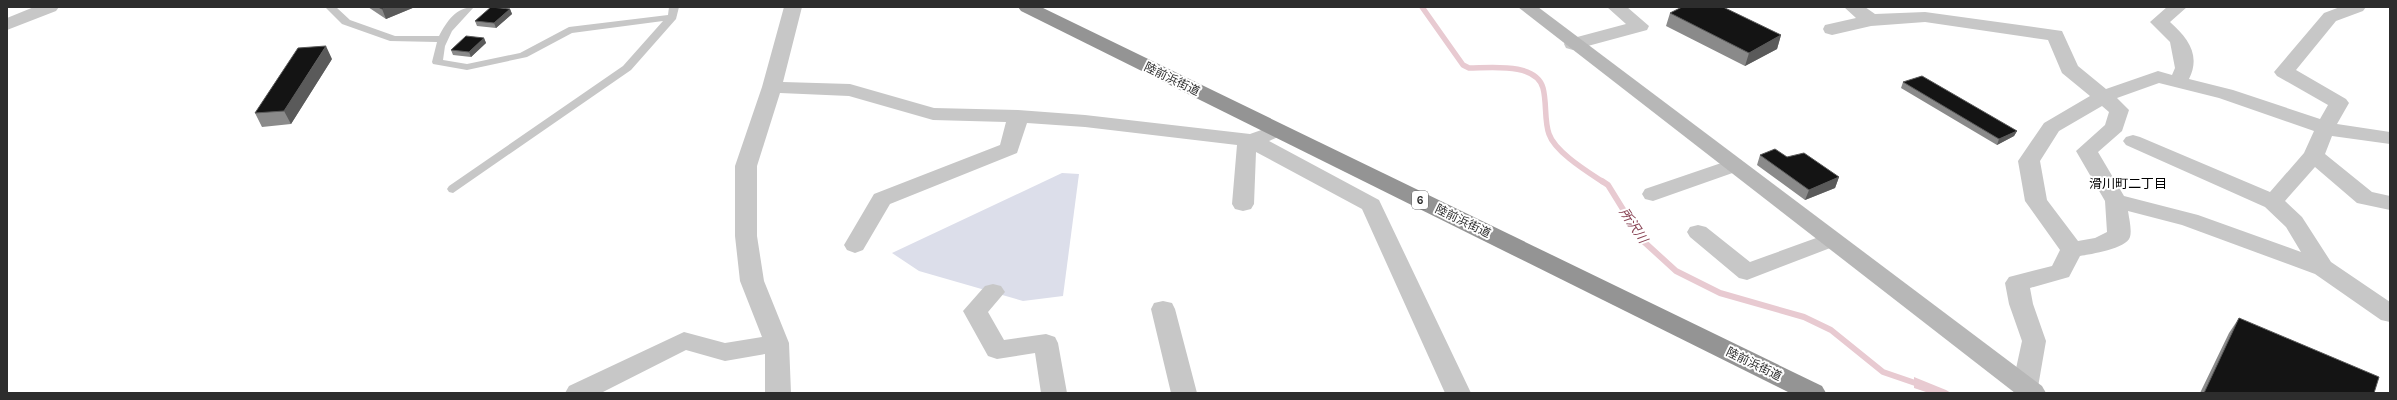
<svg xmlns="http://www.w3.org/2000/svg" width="2397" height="400" viewBox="0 0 2397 400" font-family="Karla,'Noto Sans JP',sans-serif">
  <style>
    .green { fill: #dcdeea }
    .water { fill: #e8cad1 }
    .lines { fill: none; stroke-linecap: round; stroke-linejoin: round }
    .stream-far1 { stroke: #e8cad1; stroke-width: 5.5 }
    .stream { stroke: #e8cad1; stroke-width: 6 }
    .lane { fill: #c7c7c7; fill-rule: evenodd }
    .street { fill: #c7c7c7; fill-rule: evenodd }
    .secondary { fill: #b7b7b7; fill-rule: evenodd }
    .highway { fill: #949494; fill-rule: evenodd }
    .wall { fill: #8a8a8a }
    .shaded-wall { fill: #5a5a5a }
    .building { fill: #141414; stroke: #5a5a5a }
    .labels { text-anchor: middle; stroke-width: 4; stroke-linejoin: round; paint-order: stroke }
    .shield { fill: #fff; stroke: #6c6c6c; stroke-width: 1 }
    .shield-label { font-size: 11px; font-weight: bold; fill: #2d2d2d }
    .street-label { font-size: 12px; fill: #2d2d2d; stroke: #fff }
    .neighbourhood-label { font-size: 13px; fill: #000; stroke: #fff }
    .water-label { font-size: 13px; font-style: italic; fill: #884354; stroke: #fff }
  </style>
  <rect width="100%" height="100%" fill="#fff"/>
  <path class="green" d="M1062,173L1079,174L1063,296L1023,301L919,271L892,253Z"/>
  <path class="water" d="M1914,377L1946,390L1951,393H1929L1914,388Z"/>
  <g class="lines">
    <path class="stream-far1" d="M1422,7L1463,65L1469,68C1490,68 1536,62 1543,88C1547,103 1544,120 1549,134C1555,152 1588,172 1603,182"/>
    <path class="stream" d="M1602,181L1608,185L1642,240L1676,271L1720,293L1804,317L1831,330L1883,372L1921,385"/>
    <path class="lane" d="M325,7H336L350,20L395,36H439C447,21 456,7 474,7L452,31L445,46L443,60L467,64L520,53L569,27L668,15L669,7H679L676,19L631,70L453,193L449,192L447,189L449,186L623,66L663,21L572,33L527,57L467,70L433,64L432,62L437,42L390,41L342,24Z"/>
    <path class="street" d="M34,7H59L56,11L7,30V18Z
      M784,7H802L783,82L850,84L934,108L1018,110L1085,115L1250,134L1278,124L1285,126L1288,130L1285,134L1269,141L1379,200L1471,393H1445L1362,209L1256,152L1254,204L1251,209L1243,211L1235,209L1232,204L1237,145L1085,127L1027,123L1017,153L890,204L863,250L855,253L847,250L844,245L874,194L1000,145L1006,122L933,120L849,96L780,93L757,166V236L764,281L789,343L791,393H765V354L725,361L686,350L601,393H565L569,386L684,332L725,343L762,337L740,281L735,236V166L762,87Z
      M1607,7H1627L1649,26L1647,30L1573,50L1566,48L1564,44L1566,40L1626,24Z
      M1844,7H1865L1875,14L1925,12L2062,31L2078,66L2106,89L2158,71L2172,75L2175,68L2170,42L2150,22L2167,7H2187L2170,22C2188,38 2201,55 2189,79L2233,90L2320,119L2328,105L2277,76L2274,72L2324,13L2340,7H2366L2363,11L2336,21L2296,70L2346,99L2349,103L2337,124L2390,132V144L2332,136L2325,154L2372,192L2390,196V210L2357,203L2315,167L2285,201L2302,217L2331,262L2390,302V322L2381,320L2315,274L2182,225L2128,211C2129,218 2132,230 2130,237C2126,249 2091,254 2080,256L2069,277L2030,288L2033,304L2046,341L2038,387L2035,393H2015L2012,387L2022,341L2009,304L2005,283L2009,277L2052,266L2060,250L2025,201L2018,161L2044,123L2090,96L2062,73L2048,40L1925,22L1871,26L1832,35L1825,33L1823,29L1825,25L1856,18ZM2159,83L2219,98L2314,131L2304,153L2270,192L2140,137L2133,135L2126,137L2123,141L2126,145L2265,207L2286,227L2301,252L2198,215L2124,196L2098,152L2122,131L2129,110L2117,98ZM2102,106L2109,112L2105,125L2076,151L2105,201L2107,232L2095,238L2078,241L2047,200L2040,161L2059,131Z
      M1733,159L1741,160L1744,165L1741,170L1653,201L1645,199L1642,194L1645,189Z
      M1698,225L1706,227L1750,262L1830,233L1838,235L1841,240L1838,245L1747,280L1739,278L1690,237L1687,232L1690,227Z
      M993,284L1001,286L1005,292L988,312L1004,340L1046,334L1055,337L1058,343L1067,393H1041L1035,353L997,359L988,356L963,311L985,286Z
      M1163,301L1172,303L1175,309L1197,393H1171L1151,309L1154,303Z"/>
    <path class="secondary" d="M1518,7H1538L2042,386L2046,393H2015Z"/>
    <path class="highway" d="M1018,7H1041L1822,386L1826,393H1790L1021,11Z"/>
  </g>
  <path class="wall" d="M368,7H415L386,19Z
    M510,9L512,14L496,28L477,26L475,21Z
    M1670,13L1781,35L1777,49L1745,66L1666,26Z
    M484,38L486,43L471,57L453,55L451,50Z
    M332,59L291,124L262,127L255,113Z
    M1903,82L2017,131L2014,136L1997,145L1901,88Z
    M1760,155L1787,157L1839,177L1835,188L1805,200L1757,165Z
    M2239,318L2374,393H2200L2229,333Z"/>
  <path class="shaded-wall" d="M388,7H415L386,19L382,9Z
    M510,9L512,14L496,28L494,23Z
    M1781,35L1777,49L1745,66L1749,53Z
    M484,38L486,43L471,57L469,52Z
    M326,46L332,59L291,124L284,111Z
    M2017,131L2014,136L1997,145L1999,139Z
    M1839,177L1835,188L1805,200L1809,190Z"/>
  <path class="building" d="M378,7H388L382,9Z
    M491,7L510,9L494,23L475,21Z
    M1682,7H1723L1781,35L1749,53L1670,13Z
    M466,36L484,38L469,52L451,50Z
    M326,46L284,111L255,113L298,48Z
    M1922,76L2017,131L1999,139L1903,82Z
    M1775,149L1787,157L1804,153L1839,177L1809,190L1760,155Z
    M2239,318L2379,377L2374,393H2204Z"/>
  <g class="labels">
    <rect class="shield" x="1412" y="191" width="16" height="18" rx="3"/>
    <g class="shield-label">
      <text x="1420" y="204">6</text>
    </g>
    <g class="street-label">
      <text transform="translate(1172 79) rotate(26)" y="4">陸前浜街道</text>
      <text transform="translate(1463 221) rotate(26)" y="4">陸前浜街道</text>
      <text transform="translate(1754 364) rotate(26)" y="4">陸前浜街道</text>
    </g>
    <g class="neighbourhood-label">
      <text x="2128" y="188">滑川町二丁目</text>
    </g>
    <g class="water-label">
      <text transform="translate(1634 225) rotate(56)" y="5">所沢川</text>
    </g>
  </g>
  <rect width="2397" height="400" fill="none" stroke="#2d2d2d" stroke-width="16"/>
</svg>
